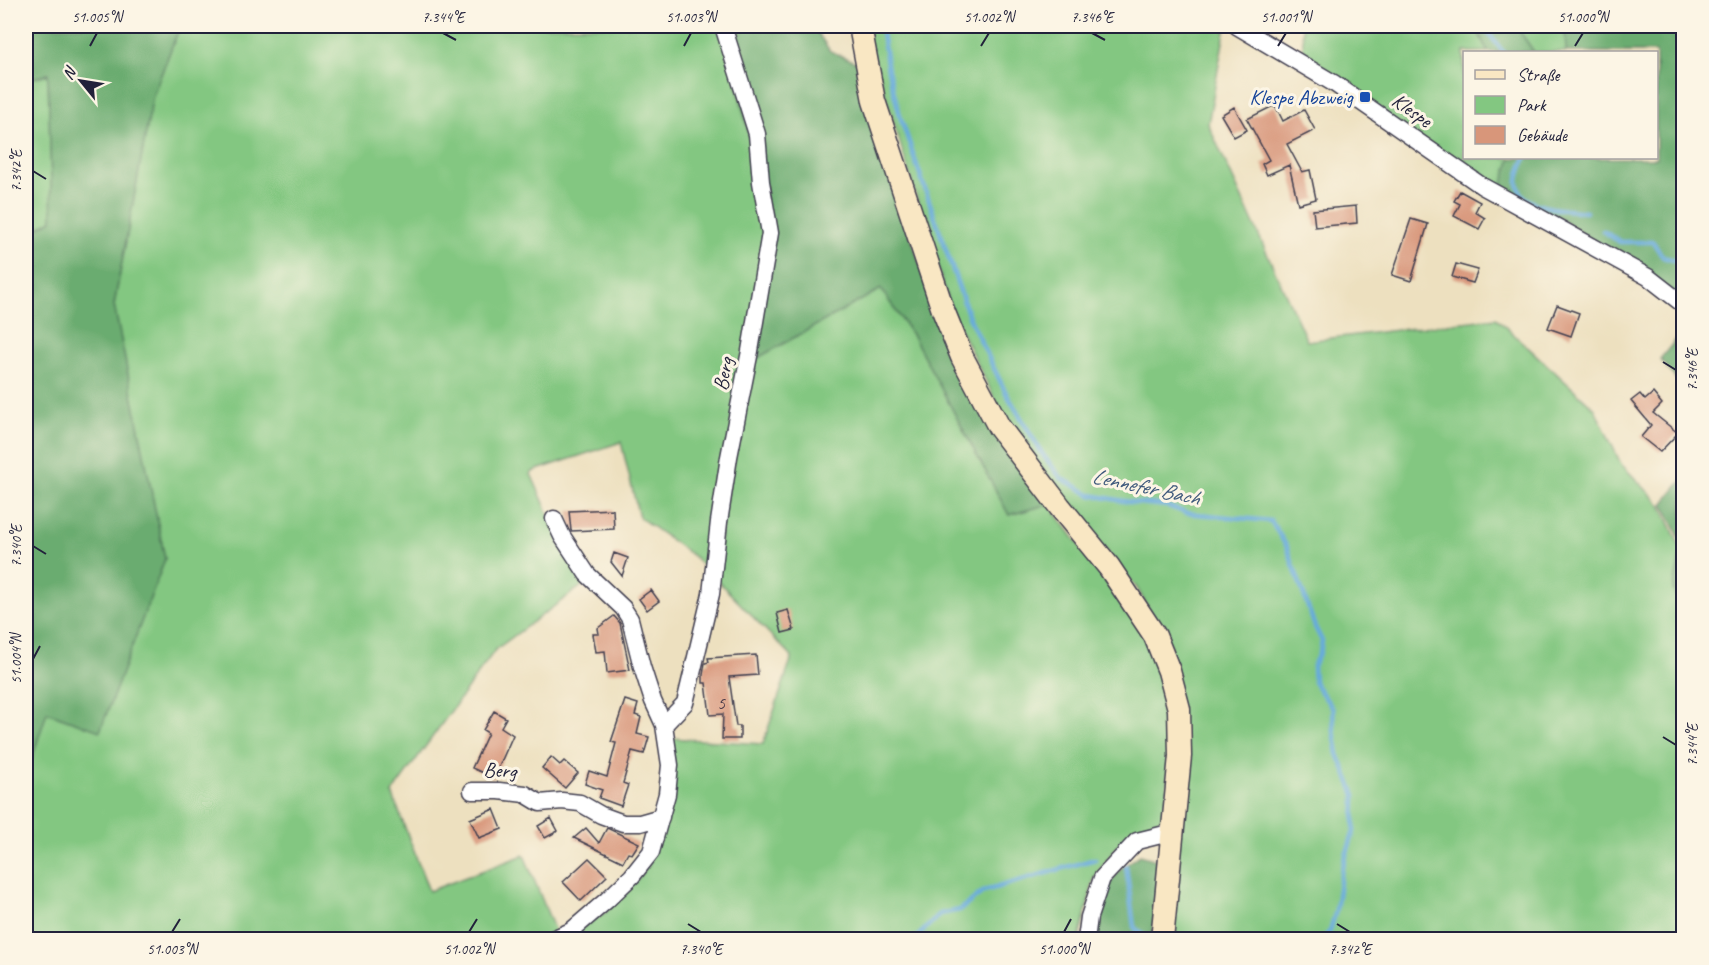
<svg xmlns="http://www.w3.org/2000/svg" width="1709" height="965" viewBox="0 0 1709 965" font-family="Caveat,sans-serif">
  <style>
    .green { fill: #83c781; stroke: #52745e; stroke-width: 1.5 }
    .forest { fill: #6aac6f; stroke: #466755; stroke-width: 1.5 }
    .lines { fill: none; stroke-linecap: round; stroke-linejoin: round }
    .stream { stroke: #66aadc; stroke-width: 4.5 }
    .building { fill: #d8967a }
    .street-casing { stroke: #403e4f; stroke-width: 19 }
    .secondary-casing { stroke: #403e4f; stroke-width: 25 }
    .street { stroke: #fff; stroke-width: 16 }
    .secondary { stroke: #f9e7c3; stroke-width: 22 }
    .ticks { fill: none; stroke: #22223b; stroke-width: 2 }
    .transit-dot { fill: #1a4fb4; stroke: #fcf5e5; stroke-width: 2 }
    .labels { text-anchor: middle; stroke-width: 6; stroke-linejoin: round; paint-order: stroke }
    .number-label { font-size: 18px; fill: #503f4b }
    .transit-label { font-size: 21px; fill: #164399; stroke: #fcf5e5; text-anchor: end }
    .street-label { font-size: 21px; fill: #22223b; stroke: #fcf5e5 }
    .water-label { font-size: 22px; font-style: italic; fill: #3d587b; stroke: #fcf5e5 }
    .neatline { fill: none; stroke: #22223b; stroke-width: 2 }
    .ticks-label { font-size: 15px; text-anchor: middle; fill: #22223b }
  </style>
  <rect width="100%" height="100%" fill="#fcf5e5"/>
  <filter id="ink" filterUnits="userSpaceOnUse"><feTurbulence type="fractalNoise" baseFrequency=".0167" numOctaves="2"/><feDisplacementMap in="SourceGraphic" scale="12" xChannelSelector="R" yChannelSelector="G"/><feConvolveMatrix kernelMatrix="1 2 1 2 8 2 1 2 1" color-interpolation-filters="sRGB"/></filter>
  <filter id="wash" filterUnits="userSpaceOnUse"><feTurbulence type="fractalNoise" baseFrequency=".008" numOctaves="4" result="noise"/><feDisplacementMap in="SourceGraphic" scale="24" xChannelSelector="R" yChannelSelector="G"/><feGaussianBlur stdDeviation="1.35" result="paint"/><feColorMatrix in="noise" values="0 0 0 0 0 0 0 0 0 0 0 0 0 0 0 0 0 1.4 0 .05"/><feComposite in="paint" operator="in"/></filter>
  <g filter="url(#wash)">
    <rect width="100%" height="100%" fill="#ede0bf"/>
    <path class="green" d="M180,26H719L741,87L766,225L711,574L692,555L639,517L621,442L534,471L531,474L559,537L587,582L495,650L392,793L429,891L524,855L557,936L547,940H26V777L46,712L100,730L165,559L114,305L153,95Z
      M868,26H1226L1208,124L1307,341L1496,318L1595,409L1621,464L1661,505L1682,551L1673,590L1684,609L1683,939H1172L1170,646L1137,588L1062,498L1002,413L951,311L868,38Z
      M1302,26H1475L1488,52H1464V158H1511L1498,198L1304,63Z
      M1516,26H1565L1566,52H1534Z
      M48,74L52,220L26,235V80Z
      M881,289L913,336L1009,515L1049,504L1154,647L1170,718L1166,817L1135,833L1115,848L1094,879L1079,939L560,940L606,912L630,889L649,864L671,738L763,744L792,657L716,579L722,516L754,360Z"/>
    <path class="forest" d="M26,26H180L153,95L114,305L165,559L100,731L47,712L26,777V235L52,220L48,74L26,80Z
      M723,26H813L830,51L858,63L936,318L1049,504L1009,515L913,336L881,289L754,360L770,225Z
      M1475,26H1516L1534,52H1488Z
      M1565,26H1683V299L1554,215L1498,198L1511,158H1656V52H1566Z
      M1683,331V388L1660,359Z
      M1683,479V610L1673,590L1683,544L1663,504Z
      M1140,855L1160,861L1152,939L1088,940L1095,904L1120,869Z"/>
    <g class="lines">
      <path class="stream" d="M881,26L888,70L901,119L969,317L1005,391L1043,455L1061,478L1091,495L1129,502L1167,506L1186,513L1271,521L1287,547L1315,627L1322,641L1320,652L1313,666L1314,682L1333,709L1334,731L1338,754L1355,795L1354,831L1342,868L1336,910L1330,931L1322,940
        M1483,26L1503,52
        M1526,158C1523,164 1518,173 1518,180C1517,210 1564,209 1586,212
        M1603,231L1620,242H1653L1663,257L1684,263
        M1126,866L1134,927L1145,937
        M914,940L940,914L960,910L984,891L1095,859
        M1229,940H1232"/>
    </g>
    <g id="blocks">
      <path class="building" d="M1275,105L1283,121L1304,110L1315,130L1287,144L1302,172L1310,170L1316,199L1298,204L1289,165L1267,175L1262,164L1269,160L1247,119Z
        M1234,107L1247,130L1234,137L1221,115Z
        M1460,191L1480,202L1475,212L1485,218L1479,229L1454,216L1460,204L1454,201Z
        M1356,206L1357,223L1315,227L1313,210Z
        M1411,219L1428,224L1411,281L1392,275Z
        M1456,264L1478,270L1473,283L1452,277Z
        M1557,305L1579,313L1571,336L1548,328Z
        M1653,393L1662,404L1653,413L1678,433L1660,452L1641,437L1651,425L1631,401L1640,394L1645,400Z
        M613,509L614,529L571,531L569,511Z
        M614,553L628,558L622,576L611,562Z
        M651,590L659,601L647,610L639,599Z
        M788,610L794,630L782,633L777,613Z
        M614,616L620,623L630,670L607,673L605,651L596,652L593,634H599L598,628Z
        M756,655L758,675L729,677L736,726H740V739H722L723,714L710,715L706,683H703V675L705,663L709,662L708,658Z
        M625,700L638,704L635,715L641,717L637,734L649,737L644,754L632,751L623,783L628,785L621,806L599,798L602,790L585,784L589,771L607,777L616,743L611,742Z
        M494,711L506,718L501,727L513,735L494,778L472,768L488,733L483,730Z
        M551,757L560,765L564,761L578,773L565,788L542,768Z
        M494,809L502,829L479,838L470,819Z
        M551,818L558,831L545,838L538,826Z
        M586,828L599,843L607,828L639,843L632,854L628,853L623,862L574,838Z
        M589,858L607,876L581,901L563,882Z"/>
    </g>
  </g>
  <g filter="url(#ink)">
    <use href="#blocks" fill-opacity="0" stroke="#403e4f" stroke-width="1.5"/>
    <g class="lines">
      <g class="street-casing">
        <path id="street" d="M1237,26L1335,84L1482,186L1648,277L1684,305
          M664,725L685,703L711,594L719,522L729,457L750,351L770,233L761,182L757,134L723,26
          M472,791H499L525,794L540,803L562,801L580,803L601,815L623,823H640L661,817
          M550,940L571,931L607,900L632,876L651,852L667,794L670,765L664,725L653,701L642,667L630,619L623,608L587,574L562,536L554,519
          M1086,940L1089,917L1102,878L1137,841L1173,832"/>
      </g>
      <g class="secondary-casing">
        <path id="secondary" d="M860,26L874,101L943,310L962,357L999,427L1060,507L1109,567L1155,636L1169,671L1179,709L1180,756L1162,940"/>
      </g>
      <use href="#street" class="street"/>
      <use href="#secondary" class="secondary"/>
    </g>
  </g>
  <path class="ticks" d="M443,33L456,40M1092,33L1105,40M90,46L97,33M684,46L691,33M981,46L989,33M1278,46L1286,33M1575,46L1583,33M33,171L46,179M1663,362L1676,370M33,546L46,554M33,659L40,646M1663,737L1676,745M688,924L701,932M1337,924L1350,932M172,932L180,919M469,932L477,919M1064,932L1071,919"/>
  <rect class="transit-dot" x="1359" y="91" width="12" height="12" rx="3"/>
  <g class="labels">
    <g class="number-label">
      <text x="721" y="709">5</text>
    </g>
    <g class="transit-label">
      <text x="1353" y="104">Klespe Abzweig</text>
    </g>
    <g class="street-label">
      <text transform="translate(1412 110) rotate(35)" y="7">Klespe</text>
      <text transform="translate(723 374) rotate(-79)" y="7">Berg</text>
      <text transform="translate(500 770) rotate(3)" y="7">Berg</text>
    </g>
    <g class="water-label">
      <text transform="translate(1146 486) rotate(12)" y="8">Lennefer Bach</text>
    </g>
  </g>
  <rect width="1709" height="965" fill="none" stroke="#fcf5e5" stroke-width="66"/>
  <rect x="1463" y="51" width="195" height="108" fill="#fcf5e5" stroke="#a5a1a1" stroke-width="1.5"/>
  <rect x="1475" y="70" width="30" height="9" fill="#f9e7c3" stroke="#a5a1a1" stroke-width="1.5"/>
  <text x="1517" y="81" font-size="18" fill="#22223b">Straße</text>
  <rect x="1475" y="96" width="30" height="18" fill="#83c781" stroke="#a5a1a1" stroke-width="1.5"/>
  <text x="1517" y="111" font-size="18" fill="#22223b">Park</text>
  <rect x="1475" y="126" width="30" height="18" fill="#d8967a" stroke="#a5a1a1" stroke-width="1.5"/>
  <text x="1517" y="141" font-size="18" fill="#22223b">Gebäude</text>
  <g transform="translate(81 81) rotate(300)" stroke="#fcf5e5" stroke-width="4.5" paint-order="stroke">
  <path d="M0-4.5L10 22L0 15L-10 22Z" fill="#22223b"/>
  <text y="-9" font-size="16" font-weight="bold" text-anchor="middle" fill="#22223b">N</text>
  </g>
  <rect x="33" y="33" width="1643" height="899" class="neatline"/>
  <g class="ticks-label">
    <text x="97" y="22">51.005°N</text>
    <text x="443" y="22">7.344°E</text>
    <text x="691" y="22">51.003°N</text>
    <text x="989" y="22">51.002°N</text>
    <text x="1092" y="22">7.346°E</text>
    <text x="1286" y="22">51.001°N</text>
    <text x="1583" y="22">51.000°N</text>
    <text transform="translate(16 171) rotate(-90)" y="5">7.342°E</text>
    <text transform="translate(1692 370) rotate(-90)" y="5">7.346°E</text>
    <text transform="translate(16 546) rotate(-90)" y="5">7.340°E</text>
    <text transform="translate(16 659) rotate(-90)" y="5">51.004°N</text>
    <text transform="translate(1692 745) rotate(-90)" y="5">7.344°E</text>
    <text x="172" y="954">51.003°N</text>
    <text x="469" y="954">51.002°N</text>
    <text x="701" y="954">7.340°E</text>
    <text x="1064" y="954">51.000°N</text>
    <text x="1350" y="954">7.342°E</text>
  </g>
</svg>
